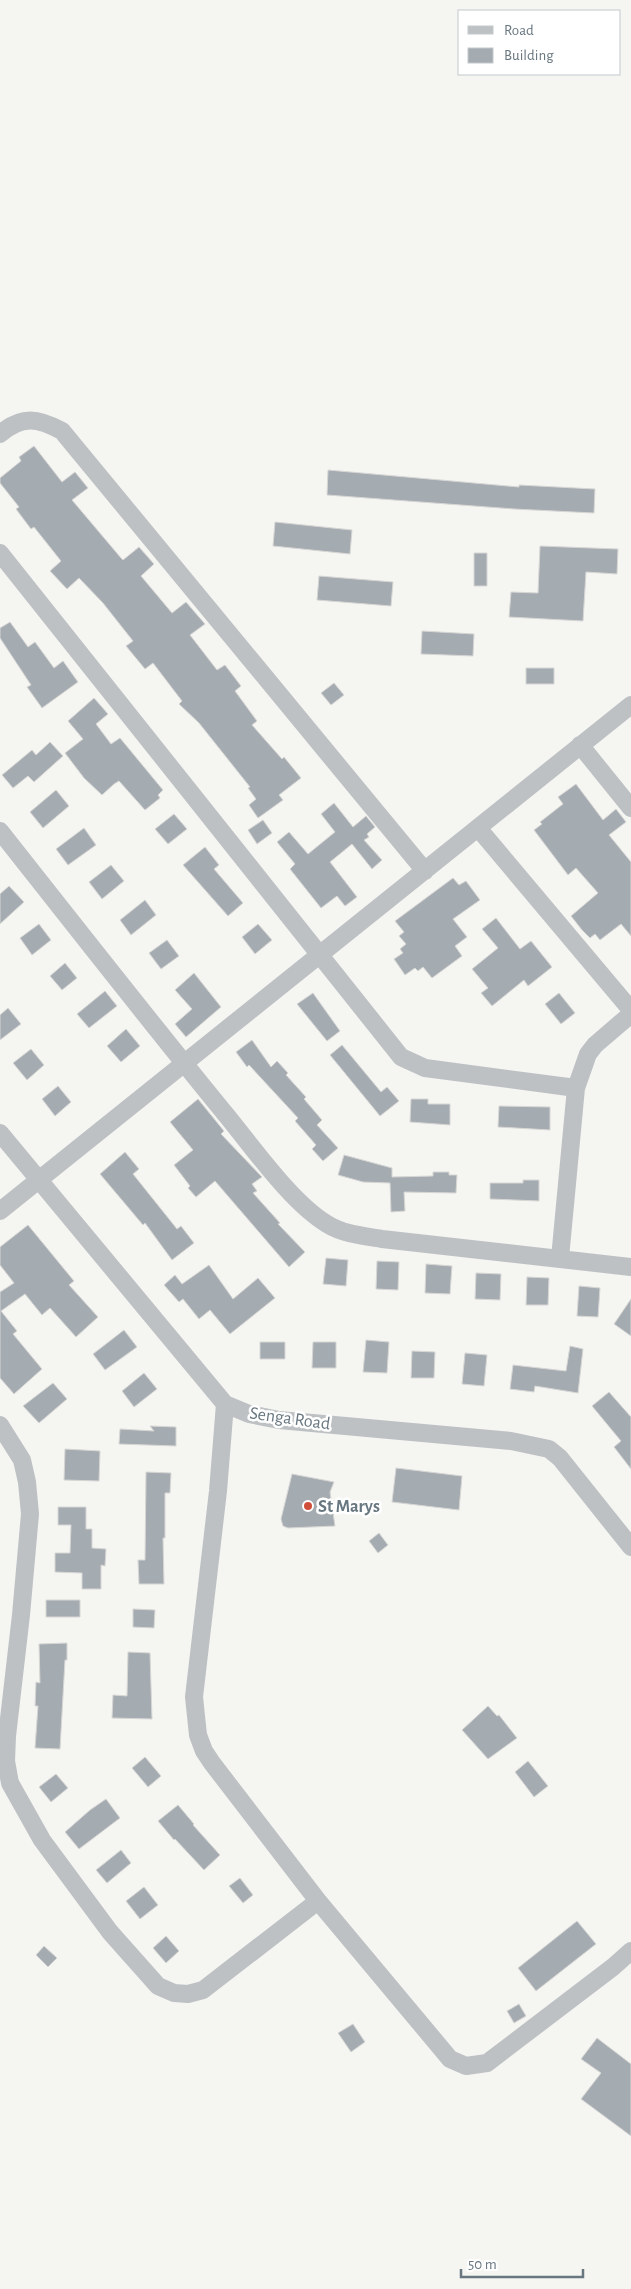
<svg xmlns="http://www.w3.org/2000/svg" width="631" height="2289" viewBox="0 0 631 2289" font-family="'Alegreya Sans',sans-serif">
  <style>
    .building { fill: #a5acb1; stroke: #d7d6d5 }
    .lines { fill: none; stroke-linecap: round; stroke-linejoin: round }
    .minor { stroke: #bdc1c4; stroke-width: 18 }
    .poi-dot { fill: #cf4e39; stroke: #fff; stroke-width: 2 }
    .labels { text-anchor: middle; stroke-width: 5; stroke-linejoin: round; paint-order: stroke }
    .street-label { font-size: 18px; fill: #687780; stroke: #fff }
    .poi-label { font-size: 18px; font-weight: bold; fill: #687780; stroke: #fff; text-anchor: start }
  </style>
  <rect width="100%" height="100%" fill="#f5f5f2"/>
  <path class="building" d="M34,446L62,482L75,472L88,488L72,500L121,558L123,560L139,547L154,564L141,576L172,613L186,602L205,624L190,635L217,670L225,665L241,686L235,691L257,721L252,725L282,759L284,757L301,778L279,795L283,800L258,818L249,805L256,799L248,788L250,787L199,723L179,704L182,701L153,663L145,669L126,646L133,641L103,603L79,578L67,589L50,571L61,561L34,527L31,529L16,509L19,507L0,483V478L21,461L19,457Z
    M328,470L519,487V485L595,489L594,513L514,509L327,495Z
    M275,522L352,530L350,554L273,546Z
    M540,546L618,549L617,574L586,572L583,621L509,617L511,592L538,593Z
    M474,553H487V586H474Z
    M319,576L393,582L391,606L317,600Z
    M10,622L28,647L35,642L54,668L63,661L78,682L42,708L27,687L31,685L0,638V628Z
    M422,631L474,634L473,656L421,654Z
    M526,668H554V684H526Z
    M334,683L344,695L331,705L321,693Z
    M94,698L108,714L96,724L111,744L120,738L163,790L158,795L160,798L145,810L119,781L114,784L102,795L84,778L65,753L83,739L68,721Z
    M50,742L63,756L34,782L28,776L13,788L2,775L32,750L36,755Z
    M576,784L603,820L616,809L626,822L609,835L631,862V936L621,924L600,940L595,934L590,938L582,930L571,916L598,893L576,868L568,875L534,830L542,824L540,822L563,804L558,797Z
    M56,790L69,806L43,828L30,812Z
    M334,803L353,827L366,816L375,827L367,834L369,837L364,840L382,860L372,869L352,844L330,862L357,897L345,906L337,896L321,908L290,869L295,864L277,842L289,832L308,854L335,832L321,814Z
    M174,814L187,829L168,844L155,829Z
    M263,820L272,833L257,844L248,830Z
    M84,828L96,845L68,865L56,849Z
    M205,847L219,865L214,869L243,903L228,916L183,865Z
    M111,865L124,881L102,899L89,882Z
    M453,878L459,885L466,881L480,900L453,919L467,937L455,946L462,956L432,978L423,967L418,971L415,968L405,975L394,959L403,953L400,949L406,944L399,936L404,932L395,921Z
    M9,886L24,902L0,924V894Z
    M145,900L156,915L131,935L120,920Z
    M496,918L520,949L531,941L552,967L528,986L524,980L492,1006L481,993L488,988L472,969L498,948L482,929Z
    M39,924L51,940L32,955L20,938Z
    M258,924L272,940L255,954L242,937Z
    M167,940L179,956L161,969L149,953Z
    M65,963L77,978L62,990L50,976Z
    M194,973L221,1007L186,1037L175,1024L192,1009L175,990Z
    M105,991L117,1006L89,1028L77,1014Z
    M313,993L340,1031L327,1041L297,1004Z
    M559,993L575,1013L561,1024L545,1004Z
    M8,1008L21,1024L0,1040V1015Z
    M126,1029L140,1046L121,1062L107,1046Z
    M252,1040L271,1067L277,1061L288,1073L286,1075L306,1097L304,1099L322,1120L317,1125L338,1148L323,1161L312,1149L316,1145L295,1121L298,1118L249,1065L247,1067L236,1052Z
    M342,1045L381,1092L387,1087L399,1101L380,1116L330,1055Z
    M31,1049L44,1065L27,1080L13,1063Z
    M58,1086L71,1102L55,1116L42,1099Z
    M198,1099L224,1131L221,1134L262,1177L252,1184L257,1191L253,1193L280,1223L278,1224L305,1252L289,1267L215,1181L196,1197L188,1188L190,1186L174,1165L193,1150L170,1122Z
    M411,1099H428V1104H450V1125L410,1122Z
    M499,1106L550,1107V1130L498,1127Z
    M125,1152L139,1169L133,1174L177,1229L181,1226L194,1243L172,1260L145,1223L143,1225L100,1174Z
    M344,1155L392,1168V1177L433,1176V1172H449V1175H457L456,1193L404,1192L405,1211L391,1212L390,1183L363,1182L338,1175Z
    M523,1180H539V1201L490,1199V1183H523Z
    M28,1225L74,1281L69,1285L98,1317L76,1337L50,1308L42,1315L25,1294L1,1311L17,1331L13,1334L42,1369L14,1394L0,1378V1292L14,1283L0,1265V1247Z
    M326,1258L348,1260L346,1286L323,1284Z
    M377,1261L399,1262L398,1290L376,1289Z
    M426,1264L452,1266L450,1294L425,1293Z
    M209,1265L233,1299L258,1278L275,1298L230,1334L210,1310L199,1319L183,1299L179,1302L164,1285L175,1275L182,1284Z
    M476,1273L501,1274L500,1300L475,1299Z
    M527,1277L549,1278L548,1305H526Z
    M579,1286L600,1288L598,1317L577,1316Z
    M631,1299V1336L614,1324Z
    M124,1330L137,1347L105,1370L93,1354Z
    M366,1340L389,1342L387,1373L363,1372Z
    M260,1342H285V1359H260Z
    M313,1342H336V1368H312Z
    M570,1346L583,1349L578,1393L535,1386L534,1392L510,1389L513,1365L566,1371Z
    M412,1351L435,1352L434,1378H411Z
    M465,1353L487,1355L484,1386L462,1384Z
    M144,1373L157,1389L134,1407L122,1391Z
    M53,1383L67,1399L39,1423L23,1406Z
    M609,1392L631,1417V1469L614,1447L621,1441L592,1406Z
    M150,1426L176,1427V1446L119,1444L120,1429L154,1431Z
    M65,1449L100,1451L99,1481L64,1480Z
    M396,1468L462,1476L459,1510L392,1502Z
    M146,1472L171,1473L170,1493H165V1538H163L164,1584H139L138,1560H145Z
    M292,1474L334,1482L330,1492L335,1526L288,1528L283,1526L281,1519Z
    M58,1507H86V1529H92V1548L106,1549L105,1566L101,1565V1589H82V1573L55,1572V1553H70L71,1525H58Z
    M379,1533L388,1545L378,1553L369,1541Z
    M46,1600H80V1617H46Z
    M133,1609L155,1610L154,1628L133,1627Z
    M67,1643V1660H65L60,1749L35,1748L38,1706H35L36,1682L40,1683L39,1644Z
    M128,1652L150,1653L152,1719L112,1718L113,1695L127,1696Z
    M488,1706L497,1716L499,1715L517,1738L488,1759L462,1730Z
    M145,1757L161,1776L148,1787L132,1768Z
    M528,1761L548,1786L534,1797L515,1772Z
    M56,1774L68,1788L51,1802L39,1787Z
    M106,1799L120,1818L79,1849L65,1832L90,1810Z
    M178,1805L194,1824L193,1825L220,1855L204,1870L175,1839L174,1840L158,1821Z
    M121,1850L131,1863L107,1883L96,1870Z
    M240,1878L253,1895L243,1903L229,1886Z
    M144,1887L158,1905L140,1919L126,1901Z
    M577,1921L596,1944L536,1991L518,1968Z
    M166,1936L179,1951L166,1963L153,1948Z
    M44,1946L57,1958L48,1967L36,1955Z
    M519,2004L526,2016L514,2023L507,2011Z
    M353,2024L365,2042L351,2052L338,2033Z
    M597,2038L631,2064V2136L581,2099L601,2073L581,2059Z"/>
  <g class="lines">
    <path class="minor" d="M0,434C22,415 38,418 62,431L425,871
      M0,553L401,1057L425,1068L576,1088
      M580,745L631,808
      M478,828L631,1010
      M0,831C75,926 150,1022 227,1116C254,1149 292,1203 327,1224C343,1234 363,1236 382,1239L631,1267
      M0,1133L225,1404L249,1414L279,1420L511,1441L549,1449L560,1458L631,1547
      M0,1211L631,705
      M560,1258L576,1088L588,1054L595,1045L631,1014
      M225,1404L218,1491L194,1697L198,1735L204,1751L212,1763L318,1901L450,2059L466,2066L487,2063L613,1967L631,1951
      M0,1425L22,1460L27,1482L30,1514L21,1615L7,1736L6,1761L10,1783L42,1840L110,1932L158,1986L174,1993L188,1994L203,1990L318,1901"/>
  </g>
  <circle class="poi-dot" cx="308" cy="1506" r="5"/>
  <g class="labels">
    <g class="street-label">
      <text transform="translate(290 1418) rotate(8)" y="6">Senga Road</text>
    </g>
    <g class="poi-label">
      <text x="318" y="1512">St Marys</text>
    </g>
  </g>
  <rect x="458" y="10" width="162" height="65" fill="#ffffff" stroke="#c3c9cc"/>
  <rect x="468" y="26" width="25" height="8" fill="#bdc1c4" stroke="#c3c9cc"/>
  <text x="504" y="35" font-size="15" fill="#687780">Road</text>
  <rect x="468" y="48" width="25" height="15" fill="#a5acb1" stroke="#c3c9cc"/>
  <text x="504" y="60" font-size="15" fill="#687780">Building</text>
  <path d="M461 2269v8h122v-8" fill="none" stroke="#687780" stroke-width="2.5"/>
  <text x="468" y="2269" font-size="15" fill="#687780" stroke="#ffffff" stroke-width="4" paint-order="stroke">50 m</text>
</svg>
